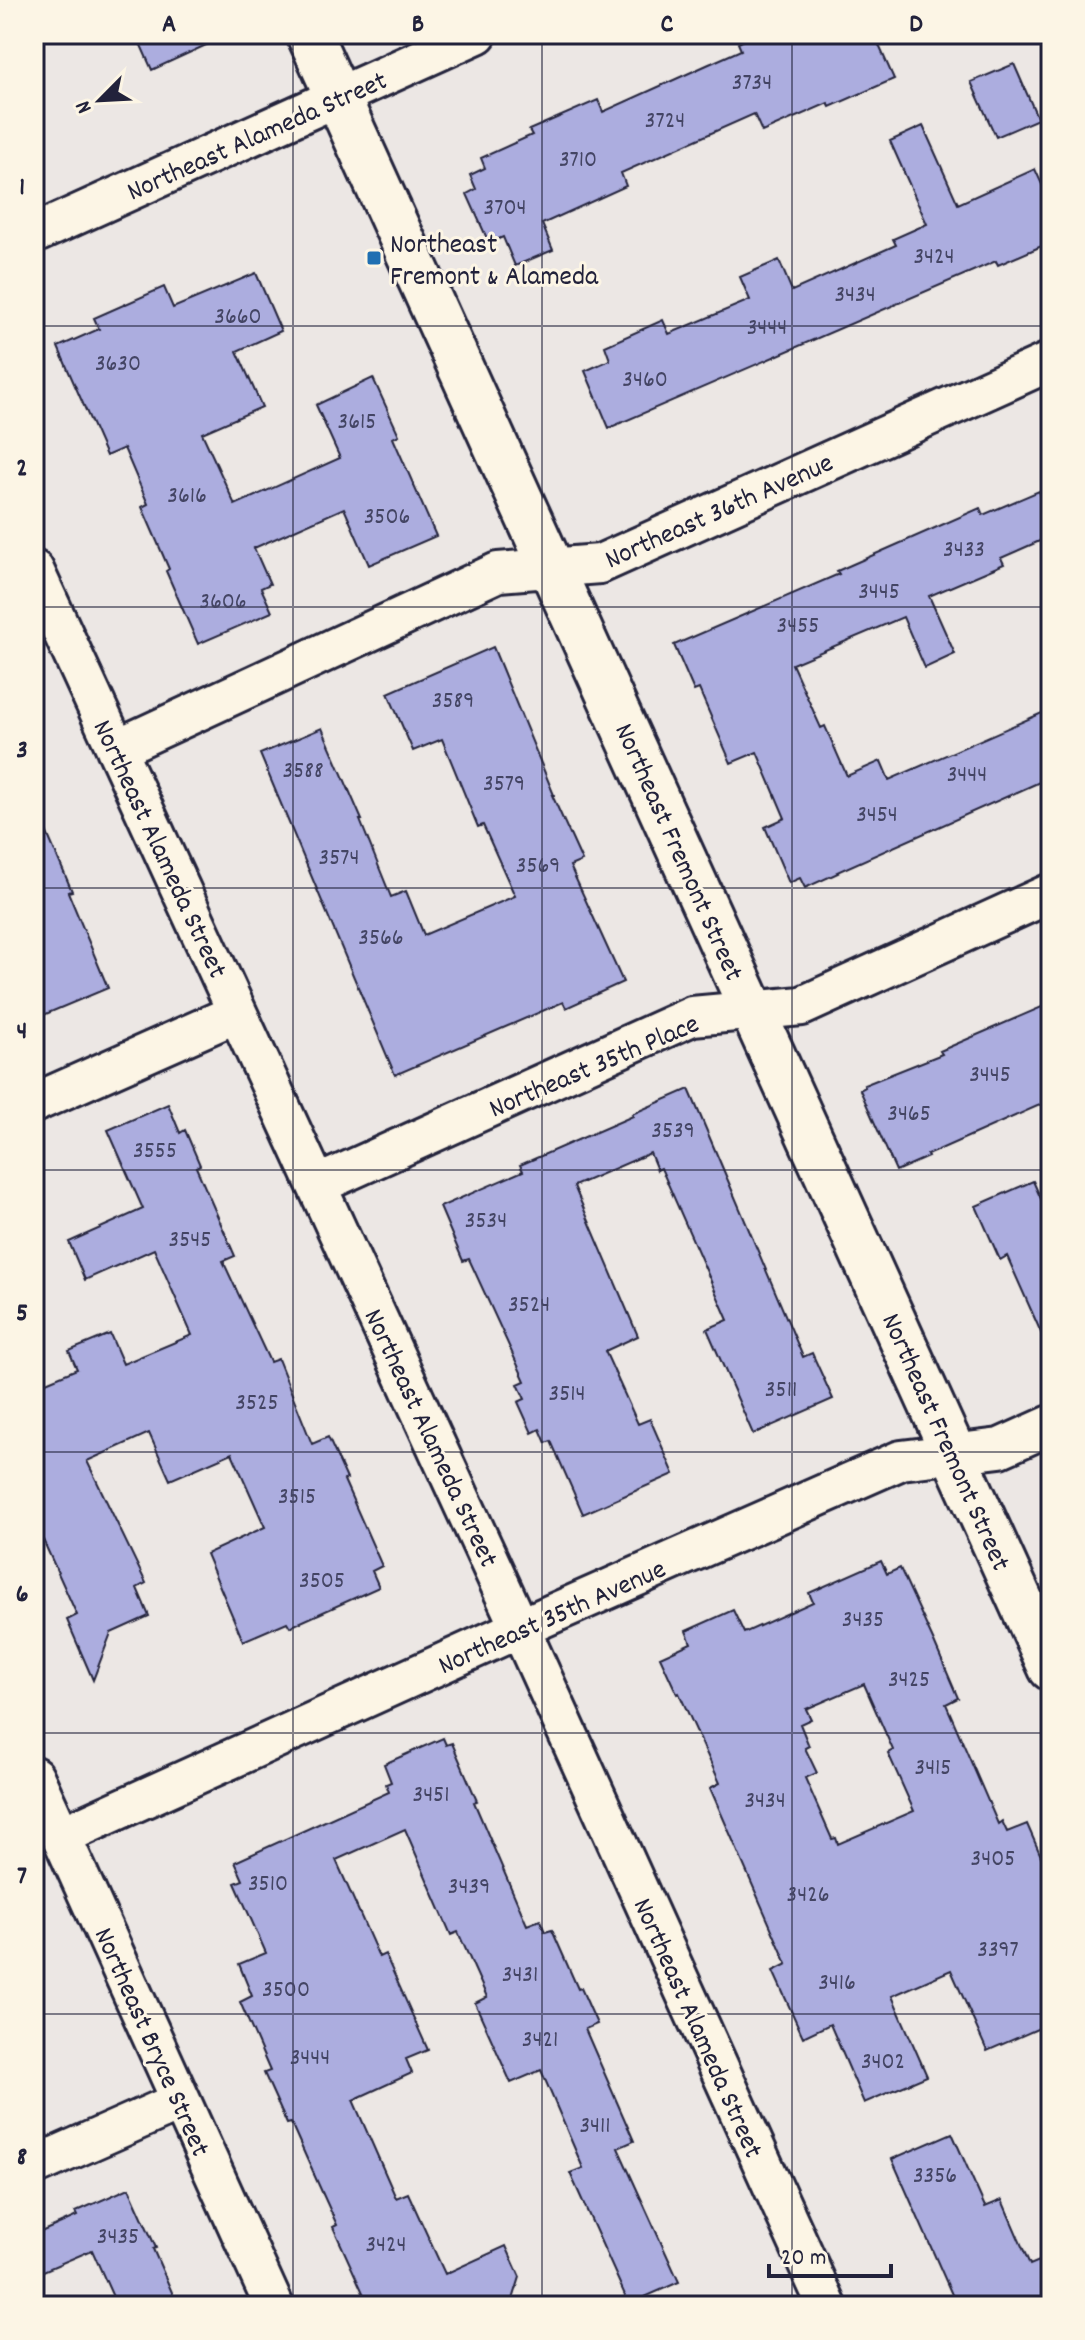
<svg xmlns="http://www.w3.org/2000/svg" width="1085" height="2340" viewBox="0 0 1085 2340" font-family="Dekko,sans-serif">
  <style>
    .building { fill: #acaddf; stroke: #22223b; stroke-width: 2; fill-rule: evenodd }
    .lines { fill: none; stroke-linecap: round; stroke-linejoin: round }
    .minor-casing { stroke: #22223b; stroke-width: 44 }
    .secondary-casing { stroke: #22223b; stroke-width: 50 }
    .minor { stroke: #fcf5e5; stroke-width: 38 }
    .secondary { stroke: #fcf5e5; stroke-width: 44 }
    .grid { fill: none; stroke: #22223b; stroke-width: 2; stroke-opacity: 0.55 }
    .poi-dot { fill: #1f6fb2; stroke: #fcf5e5; stroke-width: 3 }
    .labels { text-anchor: middle; stroke-width: 6; stroke-linejoin: round; paint-order: stroke }
    .number-label { font-size: 24px; fill: #444564 }
    .street-label { font-size: 28px; fill: #22223b; stroke: #fcf5e5 }
    .poi-label { font-size: 28px; fill: #22223b; stroke: #fcf5e5; text-anchor: start }
    .neatline { fill: none; stroke: #22223b; stroke-width: 3 }
    .grid-label { font-size: 26px; text-anchor: middle; font-weight: bold; fill: #22223b }
  </style>
  <rect width="100%" height="100%" fill="#ece7e4"/>
  <filter id="ink" filterUnits="userSpaceOnUse"><feTurbulence type="fractalNoise" baseFrequency=".0125" numOctaves="2"/><feDisplacementMap in="SourceGraphic" scale="16" xChannelSelector="R" yChannelSelector="G"/><feConvolveMatrix kernelMatrix="1 2 1 2 8 2 1 2 1" color-interpolation-filters="sRGB"/></filter>
  <g filter="url(#ink)">
    <path class="building" d="M136,34H230L152,70Z
      M757,34H874L894,79L830,107L828,103L762,132L754,114L621,173L626,186L542,224L553,250L515,266L503,237L489,243L467,194L476,189L470,175L485,168L481,158L532,135L529,130L598,100L603,112L707,65L741,50L738,43Z
      M1014,64L1038,119L996,137L971,82Z
      M923,126L958,204L1035,169L1051,204V242L998,265L996,261L609,428L585,371L610,360L605,346L663,320L669,334L750,300L740,277L779,260L792,291L896,245L893,239L927,224L890,141Z
      M256,273L281,331L237,351L262,407L202,433L235,505L340,458L316,405L373,378L399,435L393,438L436,536L369,565L344,508L254,548L270,584L261,588L272,612L198,644L166,571L169,569L142,507L148,504L124,448L106,456L58,347L99,329L94,318L164,287L173,308Z
      M1039,491L1051,520V536L1001,558L1004,564L929,596L955,654L925,668L903,617L792,664L821,728L825,726L847,776L881,761L889,780L1051,709V777L837,872L838,873L805,888L800,878L789,883L765,827L785,818L757,752L731,763L699,689L694,691L674,645L839,574L837,571L980,508L983,515Z
      M493,647L554,795H552L582,861L570,866L623,982L566,1008L563,1002L395,1075L260,754L322,728L362,820H360L391,897L406,891L424,935L515,896L483,825L478,827L442,739L413,751L388,693Z
      M34,803L72,891L68,892L108,988L34,1019Z
      M1051,1003V1100L927,1155L928,1157L896,1171L860,1090L865,1087L864,1085L942,1054L940,1051Z
      M689,1089L803,1357L812,1353L833,1399L753,1434L707,1329L728,1320L661,1168L657,1170L650,1153L574,1186L638,1336L605,1351L638,1424L650,1419L674,1474L583,1514L551,1441L546,1443L540,1429L532,1433L518,1402L525,1399L518,1384L525,1381L469,1259L463,1261L440,1207L523,1171L520,1165L633,1116L632,1114Z
      M168,1104L180,1133L185,1130L200,1165L196,1167L235,1256L223,1261L270,1362L278,1359L312,1444L328,1437L347,1479L344,1480L382,1566L372,1571L379,1587L290,1627L287,1622L243,1641L206,1554L265,1527L232,1453L170,1480L149,1433L87,1461L146,1583L137,1588L149,1616L111,1633L93,1680L67,1620L77,1615L34,1520V1387L77,1369L69,1351L110,1334L123,1364L192,1335L154,1249L85,1280L69,1242L143,1209L108,1130Z
      M1033,1181L1051,1221V1355L1007,1256L1000,1260L976,1206Z
      M881,1561L887,1574L900,1568L934,1642L958,1698L946,1704L998,1824L1002,1821L1007,1832L1027,1824L1051,1879V2023L987,2051L951,1970L892,1996L927,2076L864,2103L830,2024L803,2037L773,1971L787,1964L710,1788L720,1783L679,1693L677,1694L660,1657L691,1643L686,1631L733,1610L744,1633L813,1602L809,1593ZM864,1684L893,1750L888,1753L914,1811L838,1844L836,1838L832,1839L805,1778L817,1773L805,1748L809,1746L800,1724L811,1719L806,1709Z
      M443,1738L446,1745L452,1743L477,1801L474,1802L527,1925L540,1920L545,1932L552,1930L578,1989L581,1988L597,2024L585,2029L634,2141L618,2148L679,2282L629,2304L570,2173L583,2168L541,2070L511,2083L475,2003L487,1997L458,1932L451,1935L405,1829L336,1860L379,1957L385,1954L428,2050L406,2059L412,2073L353,2100L396,2198L408,2193L445,2274L506,2246L520,2277L511,2306H369L333,2227L337,2225L307,2159L291,2123L287,2124L264,2073L270,2071L240,2002L252,1996L239,1964L266,1953L235,1883L243,1880L235,1862L389,1792L386,1784L391,1782L384,1764Z
      M952,2133L985,2207L1002,2200L1030,2265L1051,2256V2306H957L892,2159Z
      M129,2188L156,2248L153,2249L178,2306H117L92,2250L34,2275V2235L77,2216L75,2212Z"/>
    <g class="lines">
      <g class="minor-casing">
        <path id="minor" d="M34,234L477,34
          M34,570L520,1628L827,2306
          M116,749L498,572L600,564L1051,361
          M34,1103L237,1013
          M317,1185L692,1016L802,1006L1051,893
          M34,1776L274,2306
          M61,1836L520,1628L901,1460L1000,1448L1051,1425
          M34,2166L181,2101"/>
      </g>
      <g class="secondary-casing">
        <path id="secondary" d="M309,34L1051,1668"/>
      </g>
      <use href="#minor" class="minor"/>
      <use href="#secondary" class="secondary"/>
    </g>
  </g>
  <path class="grid" d="M293,34V2306M542,34V2306M792,34V2306M34,326H1051M34,607H1051M34,888H1051M34,1170H1051M34,1452H1051M34,1733H1051M34,2014H1051"/>
  <rect class="poi-dot" x="366" y="250" width="16" height="16" rx="4"/>
  <g class="labels">
    <g class="number-label">
      <text x="752" y="89">3734</text>
      <text x="665" y="127">3724</text>
      <text x="578" y="166">3710</text>
      <text x="505" y="214">3704</text>
      <text x="934" y="263">3424</text>
      <text x="855" y="301">3434</text>
      <text x="238" y="323">3660</text>
      <text x="767" y="334">3444</text>
      <text x="118" y="370">3630</text>
      <text x="645" y="386">3460</text>
      <text x="357" y="428">3615</text>
      <text x="187" y="502">3616</text>
      <text x="387" y="523">3506</text>
      <text x="964" y="556">3433</text>
      <text x="879" y="598">3445</text>
      <text x="223" y="608">3606</text>
      <text x="798" y="632">3455</text>
      <text x="453" y="707">3589</text>
      <text x="303" y="777">3588</text>
      <text x="967" y="781">3444</text>
      <text x="504" y="790">3579</text>
      <text x="877" y="821">3454</text>
      <text x="339" y="864">3574</text>
      <text x="538" y="872">3569</text>
      <text x="381" y="944">3566</text>
      <text x="990" y="1081">3445</text>
      <text x="909" y="1120">3465</text>
      <text x="673" y="1137">3539</text>
      <text x="155" y="1157">3555</text>
      <text x="486" y="1227">3534</text>
      <text x="190" y="1246">3545</text>
      <text x="529" y="1311">3524</text>
      <text x="781" y="1396">3511</text>
      <text x="567" y="1400">3514</text>
      <text x="257" y="1409">3525</text>
      <text x="297" y="1503">3515</text>
      <text x="322" y="1587">3505</text>
      <text x="863" y="1626">3435</text>
      <text x="909" y="1686">3425</text>
      <text x="933" y="1774">3415</text>
      <text x="431" y="1801">3451</text>
      <text x="765" y="1807">3434</text>
      <text x="993" y="1865">3405</text>
      <text x="268" y="1890">3510</text>
      <text x="469" y="1893">3439</text>
      <text x="808" y="1901">3426</text>
      <text x="998" y="1956">3397</text>
      <text x="520" y="1981">3431</text>
      <text x="837" y="1989">3416</text>
      <text x="286" y="1996">3500</text>
      <text x="540" y="2046">3421</text>
      <text x="310" y="2064">3444</text>
      <text x="883" y="2068">3402</text>
      <text x="595" y="2132">3411</text>
      <text x="935" y="2182">3356</text>
      <text x="118" y="2243">3435</text>
      <text x="386" y="2251">3424</text>
    </g>
    <g class="street-label">
      <text transform="translate(256 134) rotate(-24)" y="10">Northeast Alameda Street</text>
      <text transform="translate(718 509) rotate(-24)" y="10">Northeast 36th Avenue</text>
      <text transform="translate(162 848) rotate(65)" y="10">Northeast Alameda Street</text>
      <text transform="translate(681 851) rotate(66)" y="10">Northeast Fremont Street</text>
      <text transform="translate(593 1064) rotate(-23)" y="10">Northeast 35th Place</text>
      <text transform="translate(433 1437) rotate(65)" y="10">Northeast Alameda Street</text>
      <text transform="translate(948 1441) rotate(66)" y="10">Northeast Fremont Street</text>
      <text transform="translate(551 1615) rotate(-24)" y="10">Northeast 35th Avenue</text>
      <text transform="translate(700 2027) rotate(66)" y="10">Northeast Alameda Street</text>
      <text transform="translate(154 2041) rotate(66)" y="10">Northeast Bryce Street</text>
    </g>
    <g class="poi-label">
      <text x="390" y="252">Northeast<tspan x="390" dy="32">Fremont &amp; Alameda</tspan></text>
    </g>
  </g>
  <rect width="1085" height="2340" fill="none" stroke="#fcf5e5" stroke-width="88"/>
  <g transform="translate(100 100) rotate(246)" stroke="#fcf5e5" stroke-width="6" paint-order="stroke">
  <path d="M0-6L14 30L0 20L-14 30Z" fill="#22223b"/>
  <text y="-12" font-size="22" font-weight="bold" text-anchor="middle" fill="#22223b">N</text>
  </g>
  <path d="M769 2264v12h122v-12" fill="none" stroke="#22223b" stroke-width="4"/>
  <text x="781" y="2264" font-size="24" fill="#22223b" stroke="#fcf5e5" stroke-width="6" paint-order="stroke">20 m</text>
  <rect x="44" y="44" width="997" height="2252" class="neatline"/>
  <g class="grid-label">
    <text x="169" y="31">A</text>
    <text x="418" y="31">B</text>
    <text x="667" y="31">C</text>
    <text x="916" y="31">D</text>
    <text x="22" y="194">1</text>
    <text x="22" y="475">2</text>
    <text x="22" y="757">3</text>
    <text x="22" y="1038">4</text>
    <text x="22" y="1320">5</text>
    <text x="22" y="1601">6</text>
    <text x="22" y="1883">7</text>
    <text x="22" y="2164">8</text>
  </g>
</svg>
